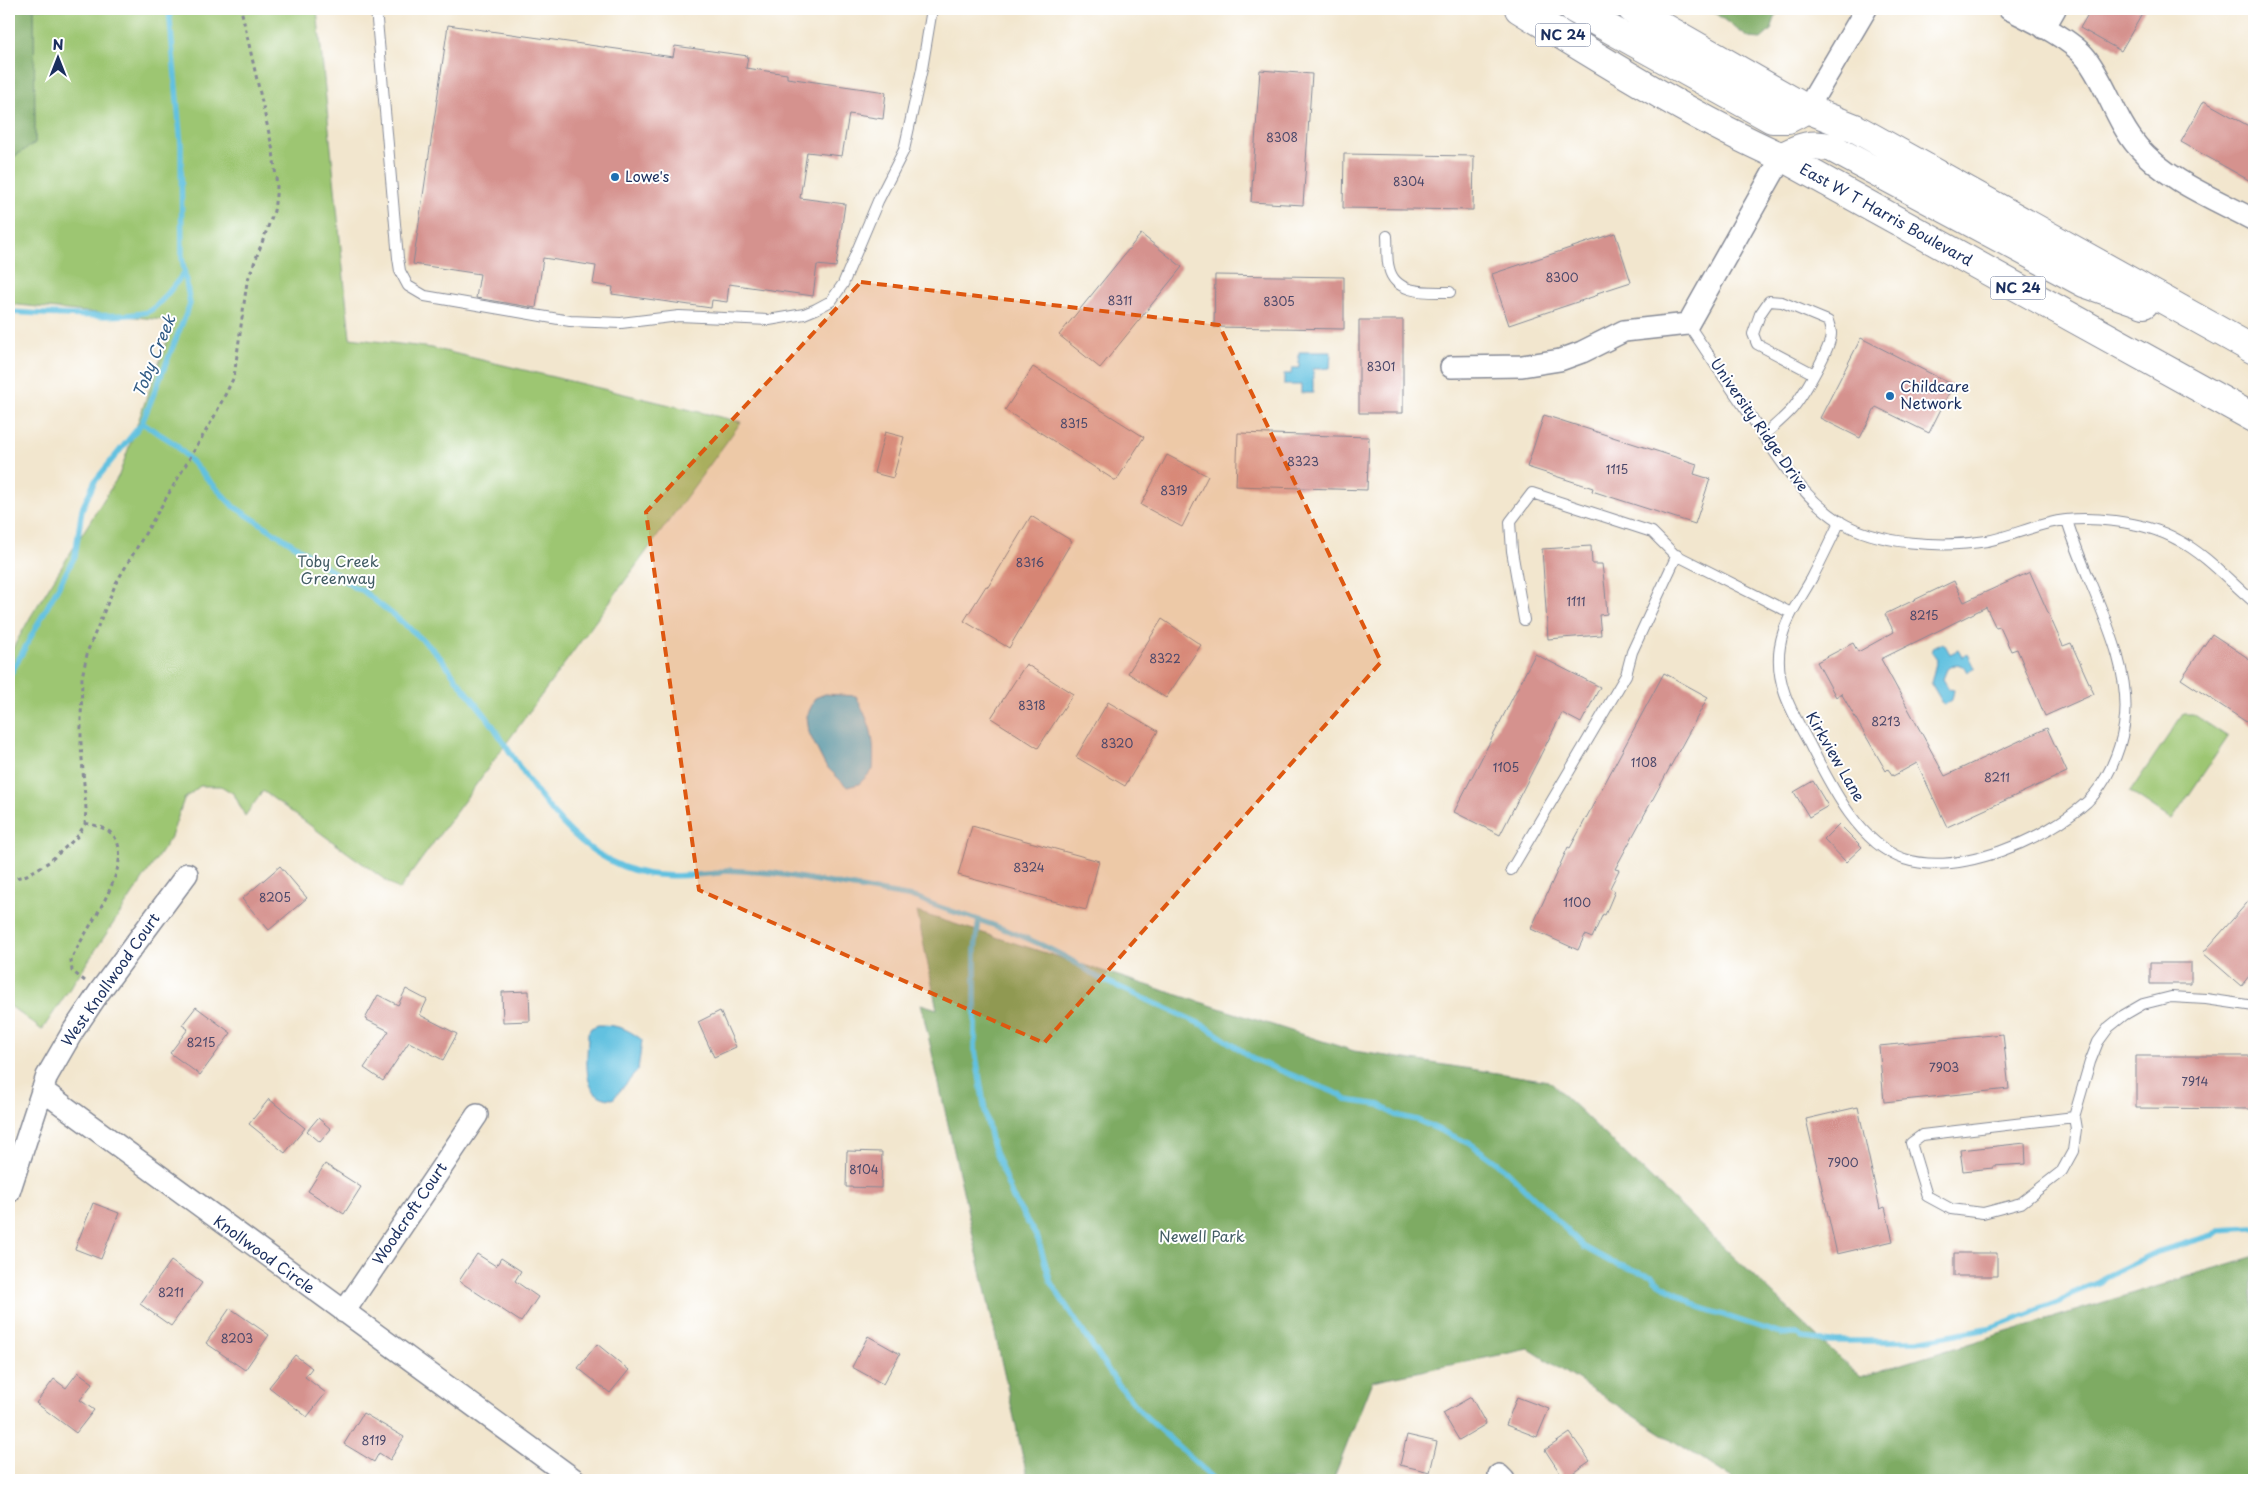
<svg xmlns="http://www.w3.org/2000/svg" width="2263" height="1489" viewBox="0 0 2263 1489" font-family="'Playpen Sans',sans-serif">
  <style>
    .green { fill: #9dc672; stroke: #5c7a68 }
    .forest { fill: #7eab64; stroke: #4c6d61 }
    .water { fill: #62c1e0; stroke: #3e789f }
    .lines { fill: none; stroke-linecap: round; stroke-linejoin: round }
    .stream { stroke: #62c1e0; stroke-width: 5.5 }
    .building { fill: #d5928e }
    .lane-casing { stroke: #868a96; stroke-width: 12 }
    .street-casing { stroke: #868a96; stroke-width: 24 }
    .primary-casing { stroke: #868a96; stroke-width: 30 }
    .path { stroke: #868a96; stroke-width: 3; stroke-dasharray: 4 4; stroke-linecap: butt }
    .lane { stroke: #fff; stroke-width: 10 }
    .street { stroke: #fff; stroke-width: 21 }
    .primary { stroke: #fff; stroke-width: 28 }
    .marked { fill: #de5710; fill-opacity: 0.2; stroke: #de5710; stroke-width: 4; stroke-dasharray: 10 6; stroke-linejoin: round }
    .poi-dot { fill: #1f6fb2; stroke: #fff; stroke-width: 2 }
    .labels { text-anchor: middle; stroke-width: 4; stroke-linejoin: round; paint-order: stroke }
    .number-label { font-size: 12px; fill: #4a486a }
    .shield { fill: #fff; stroke: #5f6d8e; stroke-width: 1 }
    .shield-label { font-size: 14px; font-weight: bold; fill: #1b2f5e }
    .poi-label { font-size: 15px; fill: #1b2f5e; stroke: #fff; text-anchor: start }
    .street-label { font-size: 15px; fill: #1b2f5e; stroke: #fff }
    .park-label { font-size: 15px; fill: #425c64; stroke: #fff }
    .water-label { font-size: 16px; font-style: italic; fill: #305b85; stroke: #fff }
  </style>
  <rect width="100%" height="100%" fill="#fff"/>
  <filter id="ink" filterUnits="userSpaceOnUse"><feTurbulence type="fractalNoise" baseFrequency=".02" numOctaves="2"/><feDisplacementMap in="SourceGraphic" scale="10" xChannelSelector="R" yChannelSelector="G"/><feConvolveMatrix kernelMatrix="1 2 1 2 8 2 1 2 1" color-interpolation-filters="sRGB"/></filter>
  <filter id="wash" filterUnits="userSpaceOnUse"><feTurbulence type="fractalNoise" baseFrequency=".0096" numOctaves="4" result="noise"/><feDisplacementMap in="SourceGraphic" scale="20" xChannelSelector="R" yChannelSelector="G"/><feGaussianBlur stdDeviation="1.12" result="paint"/><feColorMatrix in="noise" values="0 0 0 0 0 0 0 0 0 0 0 0 0 0 0 0 0 1.4 0 .05"/><feComposite in="paint" operator="in"/></filter>
  <g filter="url(#wash)">
    <rect width="100%" height="100%" fill="#f2e6ce"/>
    <path class="green" d="M34,9H317L350,338L432,348L741,422L399,890L263,791L245,816L234,794L221,786H200L184,799L171,837L42,1030L9,1005V655L31,616L119,475L174,321L9,304V160L35,143Z
      M2183,714H2193L2228,737L2172,820L2130,792Z"/>
    <path class="forest" d="M9,9H34L35,143L9,160Z
      M1709,9H1778L1771,30L1761,39L1749,38Z
      M917,912L1354,1051L1549,1081L1860,1377L2254,1256V1480H1735L1529,1349L1372,1381L1333,1480H1028L921,1004L937,1009Z"/>
    <path class="water" d="M1299,352H1331L1330,368L1313,369V393H1301V385H1284V374H1291L1292,368H1299Z
      M1941,644L1945,645L1950,654L1958,650L1962,657L1968,654L1975,668L1968,672L1965,667L1957,664L1947,669L1943,679L1949,689L1954,690L1952,700L1944,705L1931,683L1937,659L1932,652L1934,647Z
      M825,694L856,696C871,726 875,735 873,770L859,784L847,787L825,765L809,733L807,716L815,698Z
      M598,1025C617,1025 627,1028 642,1040L638,1070L613,1099C579,1099 588,1057 588,1033L591,1028Z"/>
    <g class="lines">
      <path class="stream" d="M9,312C32,313 135,321 151,310C162,303 175,284 184,273
        M142,423L174,443L233,506L314,558L355,588L362,590C387,611 415,630 437,654C445,662 451,672 458,681C471,698 486,714 497,732C533,788 573,858 644,873C669,878 694,875 719,873L726,870L773,873L918,898C937,908 956,912 976,919C1017,933 1062,951 1097,977L1205,1026L1255,1060L1341,1095L1346,1100L1380,1105L1395,1115L1417,1120L1471,1144L1505,1169L1584,1247L1611,1262L1652,1276L1655,1280L1699,1307L1781,1334H1797L1803,1338L1830,1341H1918L1992,1327L2059,1302L2071,1294L2100,1282L2105,1277L2157,1252L2213,1235L2218,1230L2254,1228
        M9,677L75,556L82,509L95,481L142,423L190,304L182,258L181,145L169,9
        M979,920L975,949V1050L986,1117L992,1144L1013,1198L1038,1239L1051,1283L1114,1379L1143,1414L1215,1480"/>
    </g>
    <g id="blocks">
      <path class="building" d="M2091,9H2145L2121,51L2080,28Z
        M448,25L673,57L675,46L748,56L746,68L787,74V78L886,92L883,119L849,114L842,156L807,152L800,198L845,204L836,267L817,265L813,296L729,284L727,302L712,300L711,308L612,294L613,287L593,284L596,266L543,258L536,308L476,298L480,274L413,264Z
        M1260,70L1312,74L1303,205L1251,202Z
        M2204,101L2254,129V183L2181,142Z
        M1344,154L1474,156L1473,210L1343,208Z
        M1615,233L1631,282L1597,293L1598,295L1509,325L1492,274Z
        M1141,234L1182,267L1100,368L1059,335Z
        M1215,275L1344,277V329L1214,327Z
        M1359,320H1403V413H1359Z
        M1861,338L1953,385L1929,433L1876,407L1860,438L1820,418Z
        M1033,367L1144,437L1116,481L1005,410Z
        M1544,415L1697,464L1694,474L1710,479L1695,524L1592,491L1593,488L1527,467Z
        M885,432L904,437L893,478L874,473Z
        M1238,433L1369,437L1367,490L1236,486Z
        M1167,455L1208,476L1182,527L1141,505Z
        M1031,516L1072,541L1009,648L964,621L986,586L988,587Z
        M1591,546L1592,564H1602L1605,589L1607,614L1599,615L1601,635L1548,639L1542,549Z
        M2030,572L2063,646L2071,643L2094,694L2045,716L2017,649L2011,651L2000,627L1996,628L1986,607L1881,659L1945,776L2047,728L2067,772L1947,827L1917,763L1893,776L1888,769L1886,771L1841,693L1836,697L1817,662L1853,643L1858,652L1894,632L1885,614L1954,581L1964,602Z
        M1162,619L1201,645L1166,698L1128,673Z
        M2212,634L2254,662V727L2181,679Z
        M1535,654L1600,687L1581,723L1562,713L1500,835L1454,812Z
        M1026,664L1073,694L1038,748L991,718Z
        M1664,673L1708,697L1615,869L1619,870L1610,888L1615,891L1605,915L1603,914L1592,938L1585,935L1578,950L1531,929L1568,847L1570,848Z
        M1108,702L1158,731L1125,786L1076,757Z
        M1813,781L1828,806L1809,817L1794,792Z
        M1839,824L1862,847L1846,862L1824,839Z
        M972,826L1099,861L1086,910L958,875Z
        M280,866L307,898L269,930L242,899Z
        M2254,895V970L2241,986L2203,953Z
        M2150,963H2191V984H2150Z
        M406,989L427,1000L420,1015L457,1034L443,1060L409,1042L383,1081L364,1068L389,1031L365,1019L378,995L398,1005Z
        M529,991L530,1021L503,1022L502,992Z
        M196,1007L231,1033L200,1075L170,1053L188,1029L182,1025Z
        M720,1011L736,1047L714,1057L698,1022Z
        M2003,1034L2009,1089L1884,1102L1879,1046Z
        M2136,1056H2254V1109L2136,1108Z
        M269,1099L305,1128L285,1153L249,1124Z
        M1858,1107L1880,1209L1885,1207L1893,1241L1837,1254L1806,1119Z
        M318,1118L331,1129L320,1142L307,1131Z
        M2025,1143L2026,1164L1993,1166V1168L1963,1171L1960,1150Z
        M847,1151L882,1152L881,1188L846,1187Z
        M325,1164L361,1187L344,1214L308,1191Z
        M93,1203L119,1213L101,1259L75,1249Z
        M1954,1253H1997V1276H1954Z
        M477,1254L496,1266L501,1258L521,1271L515,1281L538,1297L521,1322L459,1281Z
        M171,1261L202,1283L171,1326L140,1304Z
        M230,1308L269,1335L245,1370L206,1343Z
        M868,1336L900,1354L883,1384L852,1367Z
        M597,1344L629,1370L610,1393L578,1368Z
        M295,1355L312,1368L305,1377L326,1393L307,1417L269,1387Z
        M78,1372L93,1383L80,1400L94,1410L76,1433L36,1403L54,1379L66,1388Z
        M1471,1397L1486,1424L1459,1440L1443,1413Z
        M1517,1397L1549,1409L1537,1437L1506,1425Z
        M363,1413L404,1437L390,1460L379,1453L374,1462L344,1444Z
        M1570,1433L1590,1461L1564,1479L1545,1450Z
        M1407,1435L1437,1442L1430,1472L1400,1465Z"/>
    </g>
  </g>
  <g filter="url(#ink)">
    <use href="#blocks" fill-opacity="0" stroke="#868a96" stroke-width="1"/>
    <g class="lines">
      <g class="lane-casing">
        <path id="lane" d="M376,9L398,258L400,271L408,286L425,296L570,321L621,323L679,316L769,320L804,314L816,309L831,301L843,284L878,201L904,150L922,69L932,9
          M1387,236C1388,246 1386,258 1389,268C1395,295 1428,292 1450,292
          M1688,324C1709,355 1730,387 1752,418C1776,455 1801,496 1839,521C1878,545 1943,548 1987,541C2008,537 2028,528 2049,523C2085,514 2145,521 2178,540C2207,555 2229,581 2254,602
          M1763,436C1773,427 1784,418 1792,409C1802,397 1832,347 1831,333C1831,329 1829,325 1828,321L1782,302L1769,301L1760,314L1753,334L1757,344L1814,374
          M1840,521C1831,540 1822,559 1812,578C1800,600 1784,620 1780,646C1774,683 1792,712 1809,743C1830,784 1858,843 1904,859C1959,877 2046,839 2087,802C2107,783 2120,752 2124,726C2135,660 2085,583 2067,520
          M1524,620L1512,551L1510,522L1532,493L1652,532L1674,554L1791,613
          M1511,870L1626,675L1632,652L1677,555
          M2074,1117L1922,1135L1911,1143L1927,1196L1951,1209L1983,1213L2021,1203L2062,1171L2073,1151L2076,1129L2074,1117L2090,1062L2098,1042L2109,1027L2124,1015L2143,1004L2171,997L2206,999L2254,1006"/>
      </g>
      <g class="street-casing">
        <path id="street" d="M2009,9C2031,20 2071,39 2086,58C2107,85 2115,120 2138,147C2168,181 2215,199 2254,220
          M2044,28L2055,9
          M1807,109L1866,9
          M1451,367L1522,366L1560,360L1582,352L1624,331L1688,324L1782,157
          M42,1090L575,1480
          M9,1192L47,1076L73,1031L100,991L187,874
          M344,1312L477,1115
          M1499,1475L1504,1480"/>
      </g>
      <g class="primary-casing">
        <path id="primary" d="M1519,9C1604,61 1690,116 1782,157L2254,418
          M1574,9L1772,119H1788L1807,109
          M1632,9L1807,109L1855,128L2254,350
          M1782,157C1799,147 1813,142 1832,148L2084,283L2144,304"/>
      </g>
      <path class="path" d="M9,880L27,875L49,862L77,837L85,824L86,809L81,746V721L82,677L88,650L116,583L214,417L234,377L247,282L274,211L277,187L273,151L241,9
        M85,981L72,971L71,960C82,932 146,855 107,830C100,826 92,825 85,823"/>
      <use href="#lane" class="lane"/>
      <use href="#street" class="street"/>
      <use href="#primary" class="primary"/>
    </g>
  </g>
  <path class="marked" d="M861,282L1219,325L1381,662L1044,1043L699,890L646,512Z"/>
  <g class="poi-dot">
    <circle cx="615" cy="177" r="5"/>
    <circle cx="1890" cy="396" r="5"/>
  </g>
  <g class="labels">
    <g class="number-label">
      <text x="1282" y="142">8308</text>
      <text x="1409" y="186">8304</text>
      <text x="1562" y="282">8300</text>
      <text x="1120" y="305">8311</text>
      <text x="1279" y="306">8305</text>
      <text x="1381" y="371">8301</text>
      <text x="1074" y="428">8315</text>
      <text x="1303" y="466">8323</text>
      <text x="1617" y="474">1115</text>
      <text x="1174" y="495">8319</text>
      <text x="1030" y="567">8316</text>
      <text x="1576" y="606">1111</text>
      <text x="1924" y="620">8215</text>
      <text x="1165" y="663">8322</text>
      <text x="1032" y="710">8318</text>
      <text x="1886" y="726">8213</text>
      <text x="1117" y="748">8320</text>
      <text x="1644" y="767">1108</text>
      <text x="1506" y="772">1105</text>
      <text x="1997" y="782">8211</text>
      <text x="1029" y="872">8324</text>
      <text x="275" y="902">8205</text>
      <text x="1577" y="907">1100</text>
      <text x="201" y="1047">8215</text>
      <text x="1944" y="1072">7903</text>
      <text x="2195" y="1086">7914</text>
      <text x="1843" y="1167">7900</text>
      <text x="864" y="1174">8104</text>
      <text x="171" y="1297">8211</text>
      <text x="237" y="1343">8203</text>
      <text x="374" y="1445">8119</text>
    </g>
    <g class="shield">
      <rect x="1535.5" y="23.5" width="55" height="23" rx="4"/>
      <rect x="1990.5" y="276.5" width="55" height="23" rx="4"/>
    </g>
    <g class="shield-label">
      <text x="1563" y="40">NC 24</text>
      <text x="2018" y="293">NC 24</text>
    </g>
    <g class="poi-label">
      <text x="625" y="182">Lowe's</text>
      <text x="1900" y="392">Childcare<tspan x="1900" dy="17">Network</tspan></text>
    </g>
    <g class="street-label">
      <text transform="translate(1886 215) rotate(29)" y="5">East W T Harris Boulevard</text>
      <text transform="translate(1759 425) rotate(55)" y="5">University Ridge Drive</text>
      <text transform="translate(1835 757) rotate(60)" y="5">Kirkview Lane</text>
      <text transform="translate(111 980) rotate(-55)" y="5">West Knollwood Court</text>
      <text transform="translate(410 1214) rotate(-56)" y="5">Woodcroft Court</text>
      <text transform="translate(264 1255) rotate(36)" y="5">Knollwood Circle</text>
    </g>
    <g class="park-label">
      <text x="338" y="567">Toby Creek<tspan x="338" dy="17">Greenway</tspan></text>
      <text x="1202" y="1242">Newell Park</text>
    </g>
    <g class="water-label">
      <text transform="translate(154 356) rotate(-68)" y="6">Toby Creek</text>
    </g>
  </g>
  <rect width="2263" height="1489" fill="none" stroke="#fff" stroke-width="30"/>
  <g transform="translate(58 58)" stroke="#ffffff" stroke-width="4" paint-order="stroke">
  <path d="M0-4L9 19L0 12L-9 19Z" fill="#1b2f5e"/>
  <text y="-8" font-size="14" font-weight="bold" text-anchor="middle" fill="#1b2f5e">N</text>
  </g>
</svg>
